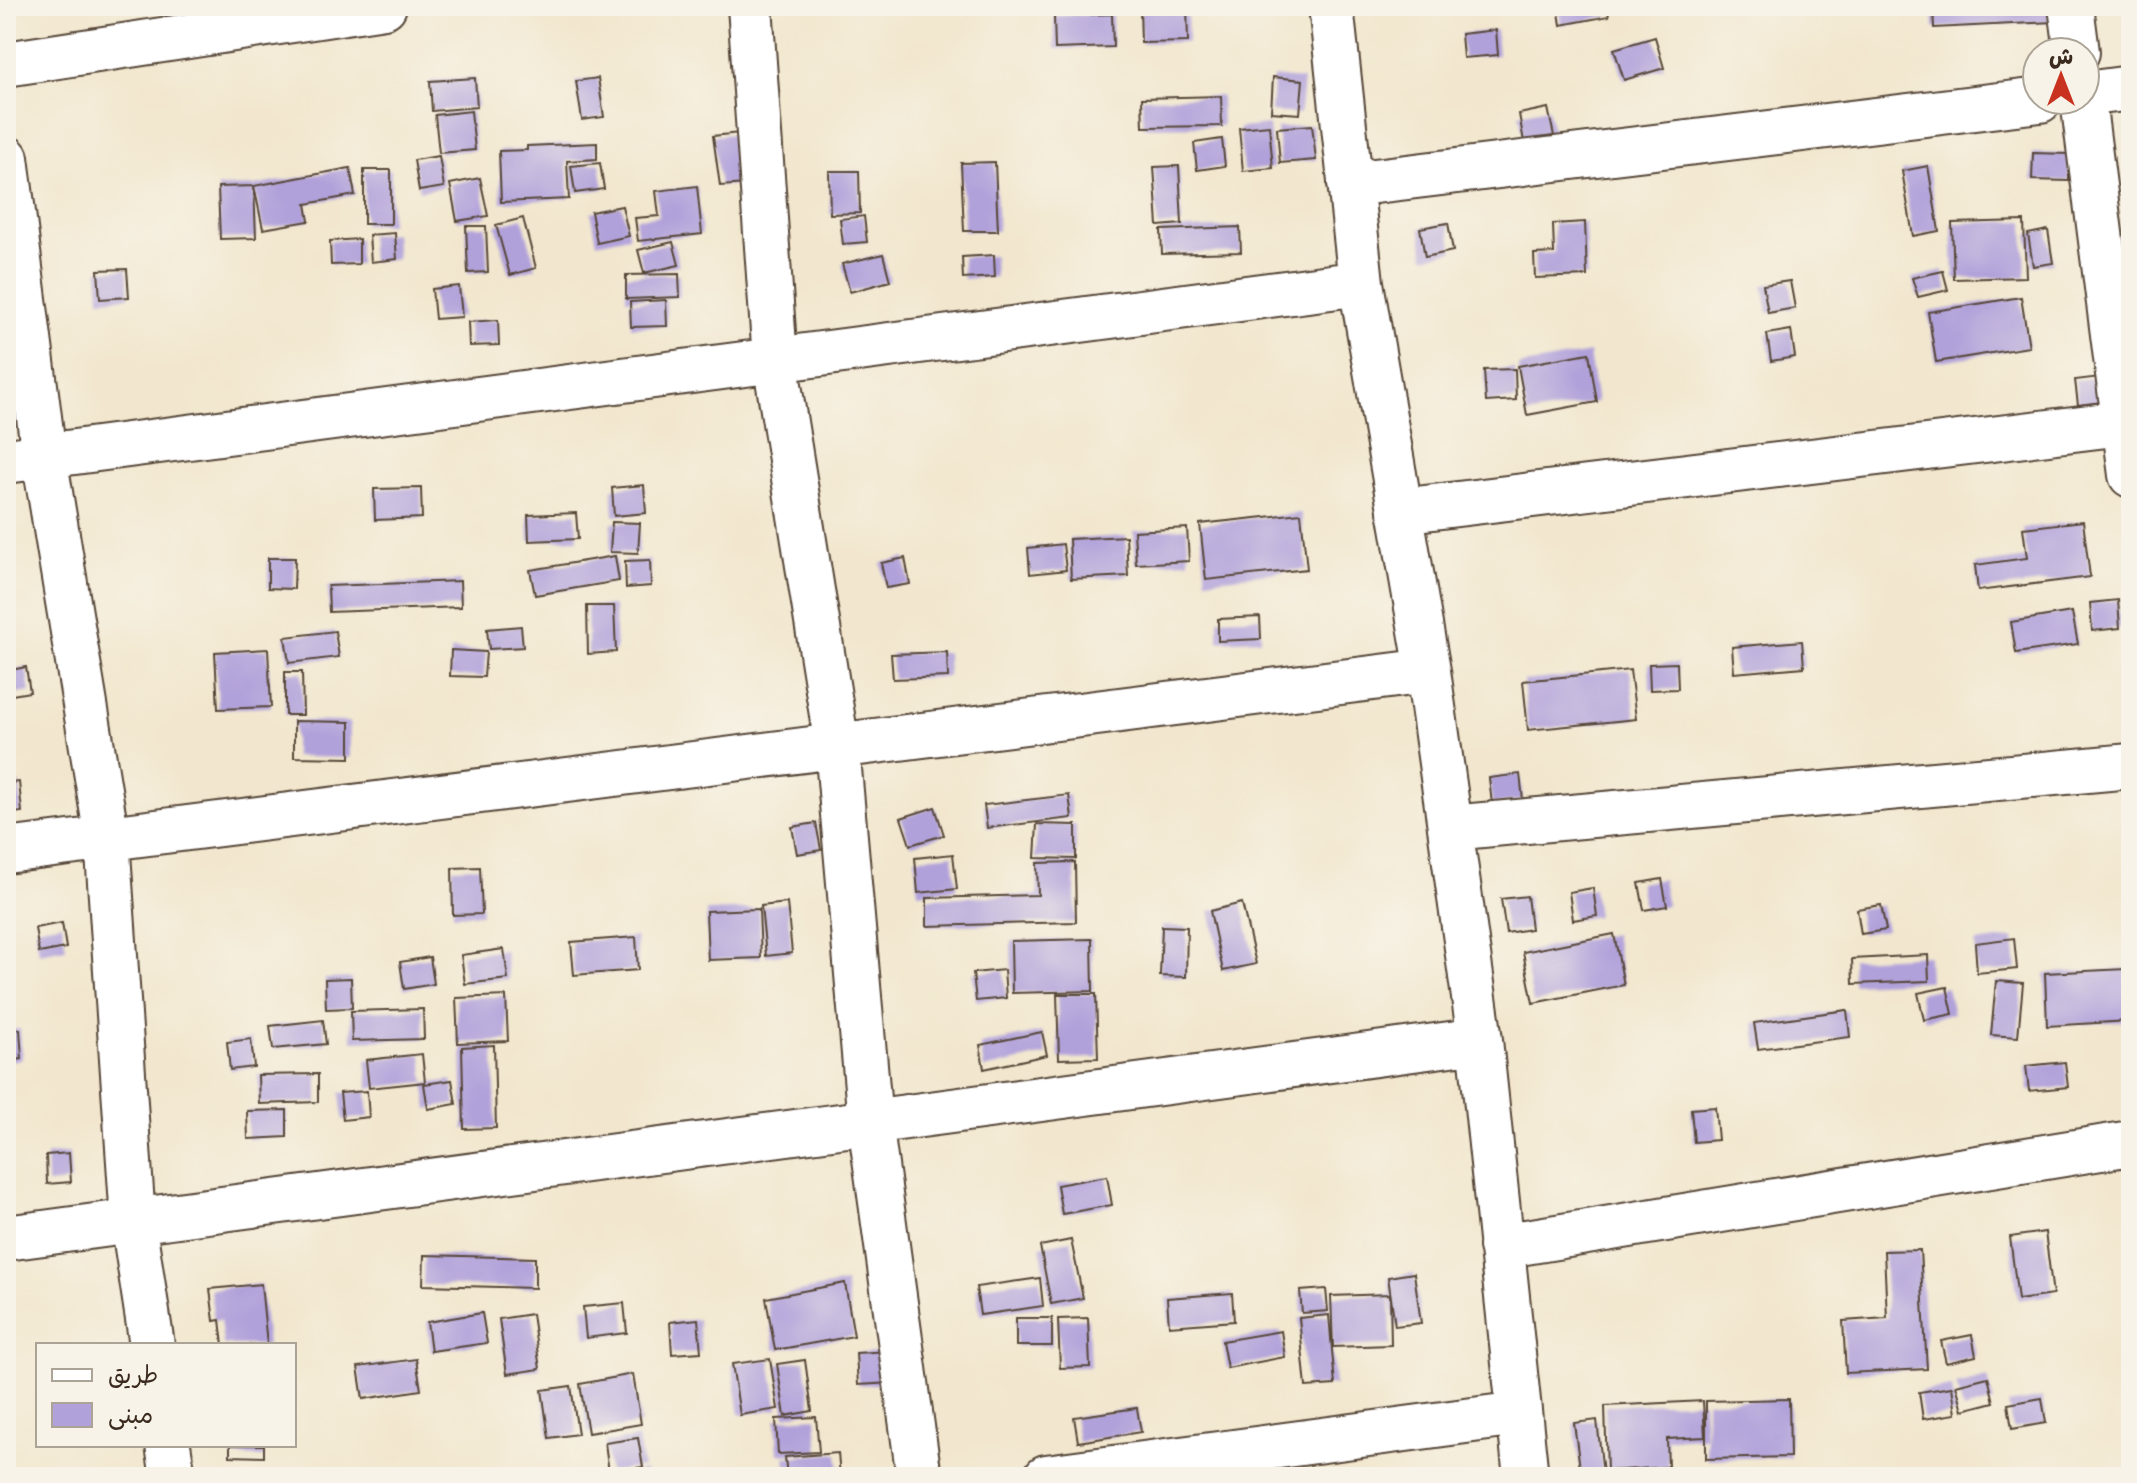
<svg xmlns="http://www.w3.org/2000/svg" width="2137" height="1483" viewBox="0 0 2137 1483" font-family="Mali,'Playpen Sans Arabic',sans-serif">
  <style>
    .building { fill: #b1a1da }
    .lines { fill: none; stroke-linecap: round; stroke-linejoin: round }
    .street-casing { stroke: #564638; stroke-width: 48 }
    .street { stroke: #fff; stroke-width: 44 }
  </style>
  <rect width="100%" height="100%" fill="#f7f3e8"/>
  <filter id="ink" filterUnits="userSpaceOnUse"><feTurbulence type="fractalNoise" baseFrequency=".0125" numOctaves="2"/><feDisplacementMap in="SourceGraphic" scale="16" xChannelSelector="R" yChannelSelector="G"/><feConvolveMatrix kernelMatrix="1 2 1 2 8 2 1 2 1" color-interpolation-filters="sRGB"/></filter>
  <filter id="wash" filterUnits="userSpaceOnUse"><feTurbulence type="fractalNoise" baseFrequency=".006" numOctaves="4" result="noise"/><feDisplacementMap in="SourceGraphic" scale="32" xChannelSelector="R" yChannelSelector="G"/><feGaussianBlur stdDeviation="1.8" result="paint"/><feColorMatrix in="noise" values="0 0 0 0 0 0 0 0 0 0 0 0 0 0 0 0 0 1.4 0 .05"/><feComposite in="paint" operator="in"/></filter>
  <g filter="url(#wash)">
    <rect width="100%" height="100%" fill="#f2e7ce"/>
    <g id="blocks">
      <path class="building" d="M1140,6H1187L1188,42L1141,43Z
        M1476,6H1513V12L1477,14Z
        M1558,6H1607L1609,16L1561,25Z
        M1933,6H2054V22L1934,28Z
        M1112,14L1113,47L1055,49L1054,16Z
        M1496,30L1498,55L1463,58L1461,34Z
        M1655,37L1664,68L1624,80L1614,49Z
        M1273,77L1303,80L1300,114L1271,112Z
        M475,78L477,107L432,111L430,81Z
        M598,78L604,117L582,120L576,81Z
        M1221,96L1222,126L1143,127L1142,98Z
        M1548,108L1554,136L1524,142L1519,114Z
        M471,111L475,150L439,153L435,115Z
        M1269,125L1273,168L1243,171L1239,128Z
        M1312,125L1316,160L1280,163L1277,128Z
        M739,133L746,184L720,186L713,136Z
        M1222,139L1225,166L1197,170L1194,143Z
        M597,143V159L567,161L569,199L501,202L499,151L527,150V146Z
        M2033,153L2069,154V181L2032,180Z
        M439,156L444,187L419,191L414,160Z
        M995,162L998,231H964L961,163Z
        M600,163L604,189L575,193L571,166Z
        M1179,166L1182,224L1158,226L1154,167Z
        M1928,166L1939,231L1913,236L1902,171Z
        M350,168L355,195L306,204L309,221L263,229L254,186Z
        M364,170H391V224H364Z
        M829,171H859L860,213L830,214Z
        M480,178L488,216L457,221L450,184Z
        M254,186L256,238L220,239L218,187Z
        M697,186L702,234L638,241L635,218L659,216L656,191Z
        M622,206L629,236L597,243L591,212Z
        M864,216L867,242L843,244L840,219Z
        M523,218L536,268L510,275L496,225Z
        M2024,221L2026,277L1954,279L1952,223Z
        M1585,222L1587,276L1535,278L1534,254L1554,253L1553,224Z
        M1448,223L1453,251L1425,257L1420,228Z
        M466,226H486L488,272L468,273Z
        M1240,227L1241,252L1162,254L1161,230Z
        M2048,230L2053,263L2033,266L2028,234Z
        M395,233L397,259L371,262L369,235Z
        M359,239V264L331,265L330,241Z
        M673,242L679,265L644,273L638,250Z
        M883,254L890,281L850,292L842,264Z
        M994,255L995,277L963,279L962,257Z
        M127,269L129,297L100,299L98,270Z
        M1943,271L1948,290L1918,297L1912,278Z
        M679,274L680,297L626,299V275Z
        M1790,281L1795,308L1768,313L1763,285Z
        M459,286L462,317L435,319L432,289Z
        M2021,297L2029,347L1936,362L1928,312Z
        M666,300L667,326L631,327L630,302Z
        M498,320L499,345L469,346L468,322Z
        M1791,330L1795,357L1771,361L1767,334Z
        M1589,353L1597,402L1527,415L1518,366Z
        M1515,369L1516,400L1486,402L1484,370Z
        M2100,377L2102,402L2078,405L2075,380Z
        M644,485L646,513L614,516L612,488Z
        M421,488L422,518L375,520L374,489Z
        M576,513L578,539L529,541L528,515Z
        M1301,513L1307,569L1206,580L1200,524Z
        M2083,521L2090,577L1978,591L1975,565L2027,558L2023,528Z
        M612,522L640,523L638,553L610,552Z
        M1187,528L1189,561L1136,564L1134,531Z
        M1126,536L1128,576L1071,579L1069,539Z
        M1063,544L1066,570L1030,574L1028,548Z
        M615,556L619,581L535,595L530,570Z
        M268,558H295L294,589L268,588Z
        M905,558L910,584L886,588L881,563Z
        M650,560L651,586L626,588L625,561Z
        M460,581L461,607L329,612L328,586Z
        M2118,600L2120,628L2092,631L2090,603Z
        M587,606H614L616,652L588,654Z
        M2072,612L2078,644L2016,653L2011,622Z
        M1260,617L1261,639L1218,641V619Z
        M521,626L523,647L489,649L487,629Z
        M335,631L339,657L289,663L285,637Z
        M1802,641L1804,667L1734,673L1732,647Z
        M268,649L271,707L218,709L215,652Z
        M451,650L486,652L484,677L450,676Z
        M947,652L948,677L893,679L891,654Z
        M1677,663L1678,689L1650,690L1649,664Z
        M26,667L30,692L6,696V671Z
        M1630,670L1636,719L1528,730L1523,681Z
        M285,672H302L303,715H285Z
        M294,721L350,722V758L294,757Z
        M1520,774L1523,800L1492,804L1489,778Z
        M19,782L22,812L6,814V783Z
        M1069,795L1072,818L987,828L984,805Z
        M935,807L944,835L910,845L901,818Z
        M816,823L821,850L797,854L792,827Z
        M1037,824L1076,825V859L1035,858Z
        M953,854L957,889L918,893L915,858Z
        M1075,862L1076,922L927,926V898L1038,895L1037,863Z
        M480,867L482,914L453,915L452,868Z
        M1662,879L1667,906L1644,910L1639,883Z
        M1593,888L1597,916L1573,920L1569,892Z
        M1527,896L1531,929L1506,933L1501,899Z
        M787,903L792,953L766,956L761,906Z
        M1242,903L1256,964L1223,971L1210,911Z
        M1881,905L1886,930L1861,934L1857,909Z
        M759,909L761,958L708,960L706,911Z
        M62,923L66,948L39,953L35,928Z
        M1162,926L1187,927L1186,977L1160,976Z
        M1614,934L1624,985L1533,1003L1523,952Z
        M636,937L638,970L574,975L571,942Z
        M2014,938L2017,969L1977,973L1975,943Z
        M1092,939L1093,991L1012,993L1011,941Z
        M504,949L508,979L465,984L461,955Z
        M1928,955L1929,981L1853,984L1852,959Z
        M430,957L434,984L404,989L400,962Z
        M2126,969L2128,1021L2047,1026L2045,973Z
        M1004,970L1006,998L976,1001L973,973Z
        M351,978L352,1008L326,1009L325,979Z
        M1996,981L2023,983L2018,1037L1991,1035Z
        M1947,987L1953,1014L1924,1020L1918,993Z
        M1057,994H1096L1098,1058L1059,1059Z
        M506,996L508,1041L458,1043L456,998Z
        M423,1009L424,1039L352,1041L351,1011Z
        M1847,1010L1850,1037L1758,1049L1754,1023Z
        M323,1020L326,1044L273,1049L270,1026Z
        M20,1029L22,1059L6,1061V1030Z
        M1042,1032L1047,1055L984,1069L980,1045Z
        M251,1039L254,1067L230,1070L227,1042Z
        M494,1045L496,1128L464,1129L462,1047Z
        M422,1054L425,1082L369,1088L366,1060Z
        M2065,1062L2068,1087L2029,1091L2026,1066Z
        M318,1074V1102L259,1104L258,1075Z
        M452,1080L456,1104L428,1109L424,1084Z
        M367,1091L369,1117L343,1120L340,1093Z
        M1715,1107L1718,1140L1694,1142L1691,1109Z
        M287,1110V1137L248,1139L247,1111Z
        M69,1153L71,1182L47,1184L46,1155Z
        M1107,1176L1112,1205L1062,1214L1057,1185Z
        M2045,1232L2053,1295L2018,1300L2010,1237Z
        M1071,1240L1083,1298L1051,1304L1040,1246Z
        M1920,1250L1927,1369L1846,1373L1843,1321L1887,1318L1884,1251Z
        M424,1255L535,1258V1288L423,1285Z
        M1414,1273L1421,1323L1395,1326L1388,1277Z
        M1040,1278L1043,1306L980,1315L976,1287Z
        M845,1283L854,1336L775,1350L766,1298Z
        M261,1284L267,1345H223L220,1320L214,1321L210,1289Z
        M1326,1289L1328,1311L1302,1313L1300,1291Z
        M1232,1293L1234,1321L1169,1326L1167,1298Z
        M1390,1294L1391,1345L1333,1347L1331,1296Z
        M624,1303L627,1333L586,1338L583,1307Z
        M482,1313L487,1343L431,1351L427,1322Z
        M532,1314L540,1369L507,1374L499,1319Z
        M1329,1315L1335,1385L1306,1387L1299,1318Z
        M1016,1318H1052V1346H1016Z
        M1088,1318L1090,1367L1060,1368L1058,1319Z
        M698,1319L701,1352L672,1354L670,1322Z
        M1281,1331L1285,1357L1227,1368L1222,1341Z
        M1972,1335L1976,1356L1946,1363L1941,1341Z
        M890,1351L892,1383L858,1385L856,1353Z
        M416,1359L421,1390L363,1399L358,1367Z
        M770,1359L778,1409L740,1415L732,1364Z
        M805,1360L812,1411L785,1416L777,1364Z
        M633,1374L641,1424L588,1433L580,1384Z
        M1988,1377L1994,1402L1963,1410L1956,1385Z
        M571,1386L578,1434L549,1438L542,1390Z
        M1952,1387L1956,1414L1923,1419L1919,1392Z
        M2042,1398L2046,1423L2012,1429L2008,1404Z
        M1789,1399L1790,1457L1706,1459V1401Z
        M1703,1401L1705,1437L1667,1439L1668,1467L1607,1471L1605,1406Z
        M1137,1408L1141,1432L1078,1442L1074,1417Z
        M816,1417L819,1452L778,1454L776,1419Z
        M1597,1420L1603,1473L1581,1476L1574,1423Z
        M638,1438L643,1467L609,1472L605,1443Z
        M230,1445H264V1457L230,1456Z
        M838,1453L840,1477H787L785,1457Z
        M645,1470L646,1477H620V1476Z"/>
    </g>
  </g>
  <g filter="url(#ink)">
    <use href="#blocks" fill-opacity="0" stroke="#564638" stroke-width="2"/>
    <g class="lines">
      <g class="street-casing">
        <path id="street" d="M750,6L775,360L837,746L870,1122L919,1477
          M1331,6L1361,283L1428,671L1480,1040L1526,1477
          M2071,6L2077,52
          M6,64L384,6
          M2085,94L2131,88
          M2083,100L2131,475
          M6,158L44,456L107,838L133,1221L152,1345
          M1350,184L2040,100
          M6,461L1361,283
          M1400,511L2131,422
          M1450,828L2131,766
          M6,851L1428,671
          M6,1238L1480,1040
          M1501,1246L2131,1143
          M168,1445L173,1477
          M1046,1477L1518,1414"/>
      </g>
      <use href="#street" class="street"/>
    </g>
  </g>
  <rect width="2137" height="1483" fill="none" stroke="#f7f3e8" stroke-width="32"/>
  <rect x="36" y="1343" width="260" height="104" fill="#f7f3e8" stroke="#aca397" stroke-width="2"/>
  <rect x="52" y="1369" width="40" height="12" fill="#ffffff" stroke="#aca397" stroke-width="2"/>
  <text x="108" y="1383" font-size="24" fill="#3b2a1e">طريق</text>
  <rect x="52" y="1403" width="40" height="24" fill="#b1a1da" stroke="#aca397" stroke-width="2"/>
  <text x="108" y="1423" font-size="24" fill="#3b2a1e">مبنى</text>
  <g transform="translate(2061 76)"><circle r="38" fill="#f7f3e8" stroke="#aca397" stroke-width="2"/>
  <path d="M0-6L14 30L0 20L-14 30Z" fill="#c8321e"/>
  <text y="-12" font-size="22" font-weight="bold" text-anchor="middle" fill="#3b2a1e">ش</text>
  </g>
</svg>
